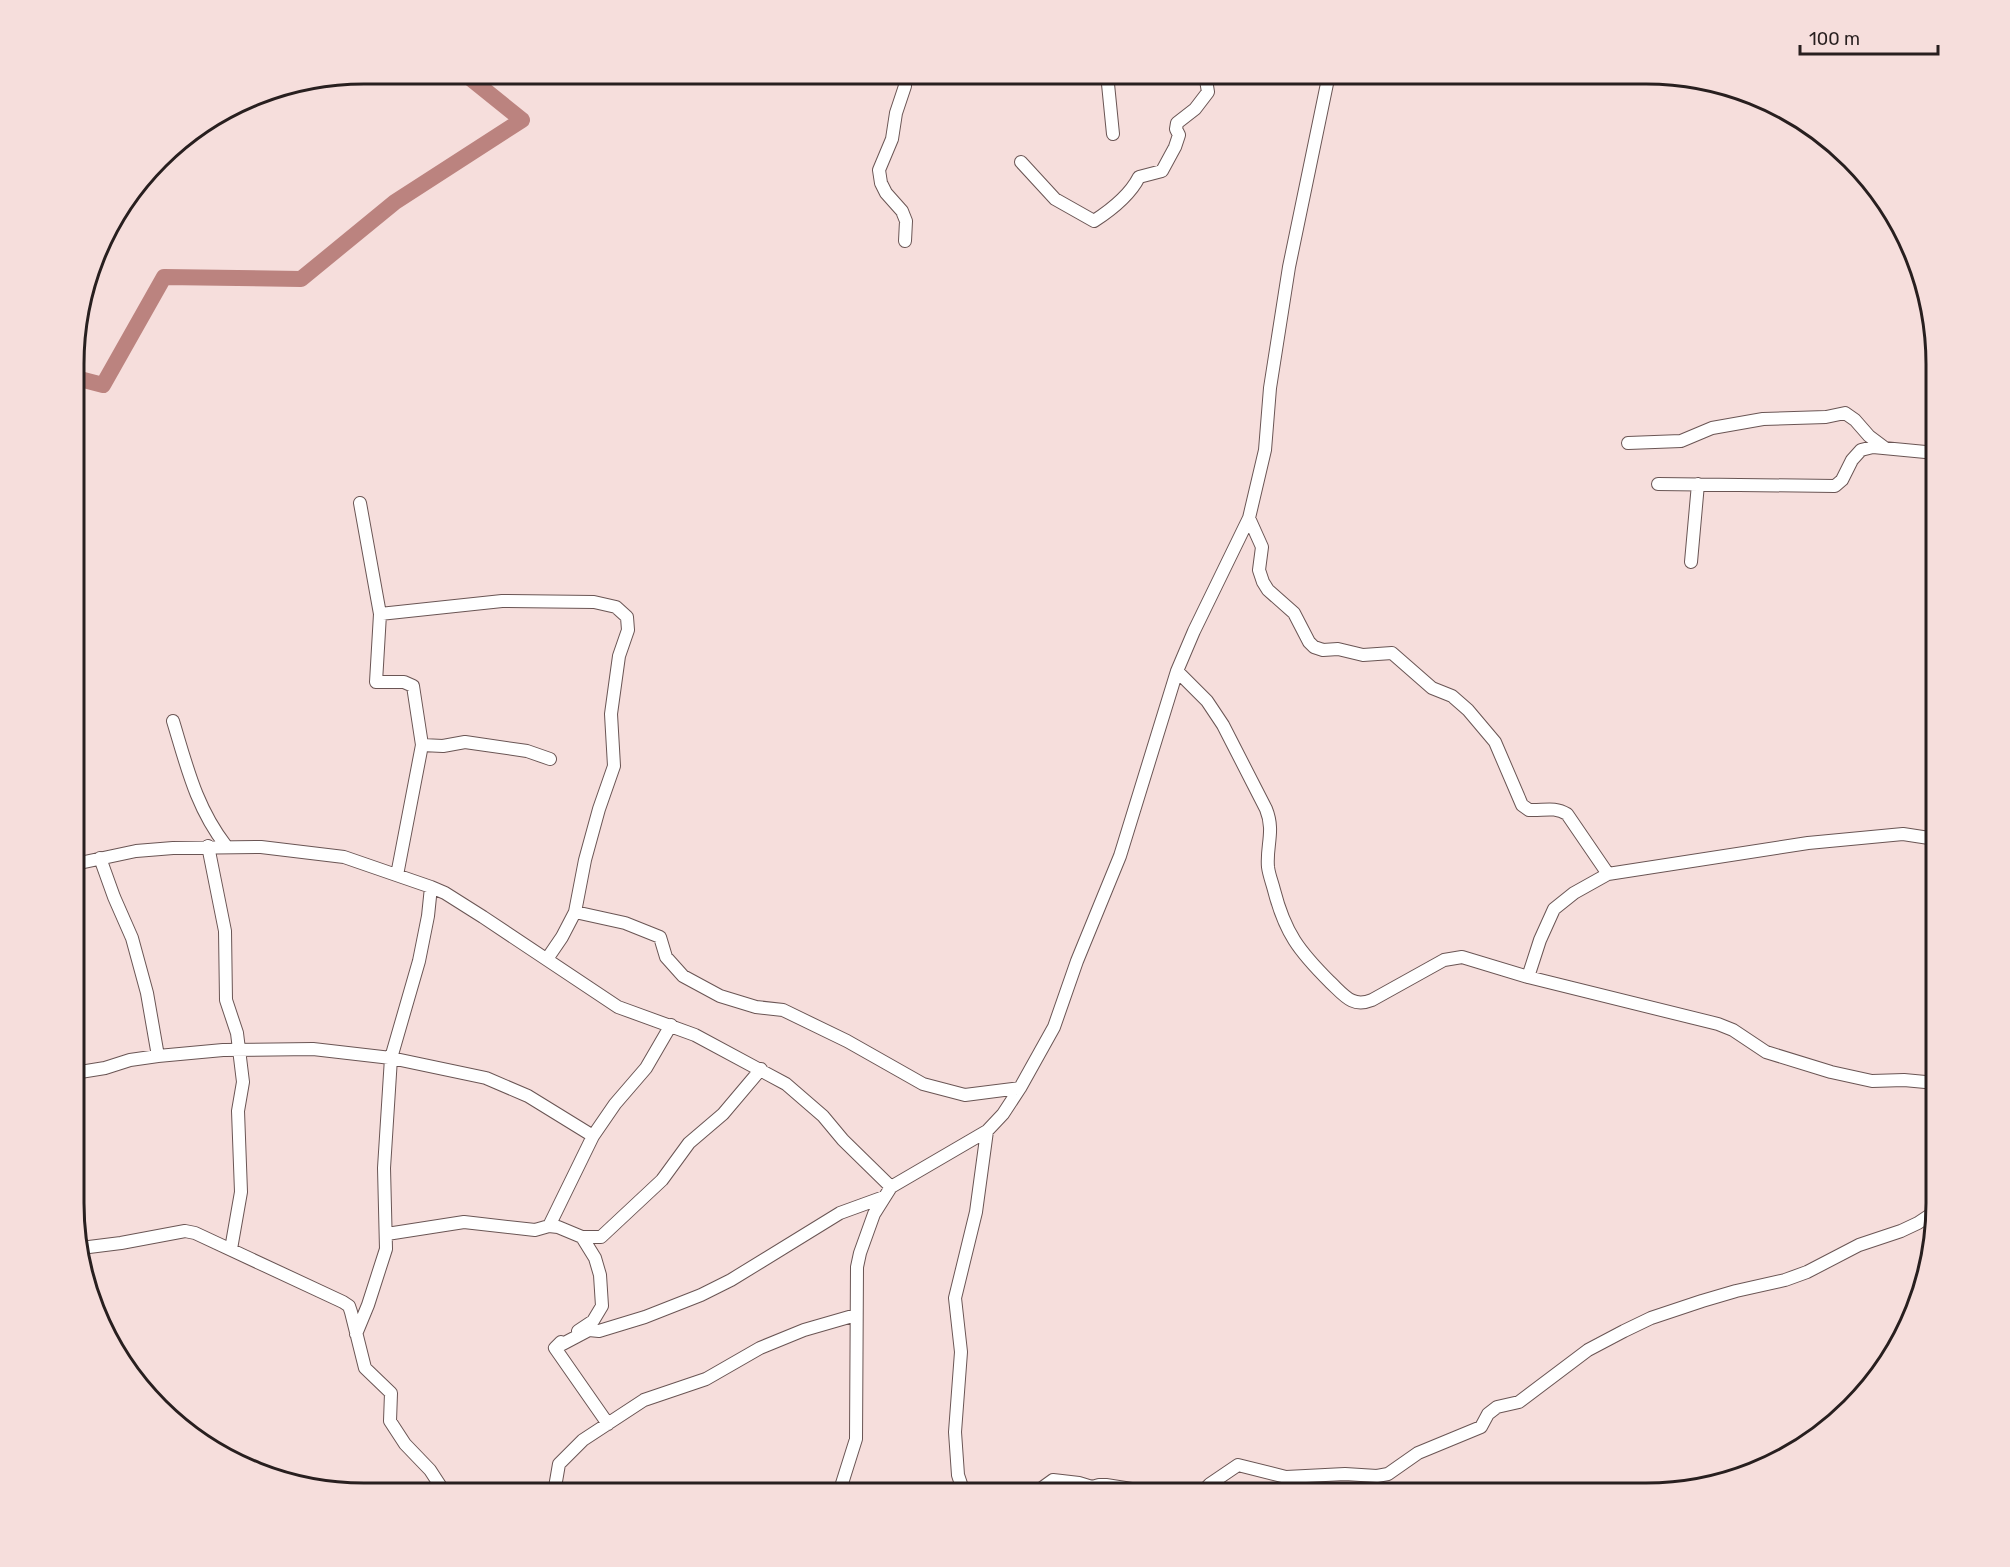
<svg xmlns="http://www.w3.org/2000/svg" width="2010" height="1567" viewBox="0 0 2010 1567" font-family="Rubik,sans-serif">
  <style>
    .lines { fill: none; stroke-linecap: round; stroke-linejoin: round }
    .river { stroke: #bb837f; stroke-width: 16 }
    .minor-casing { stroke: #6a5554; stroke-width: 14 }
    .minor { stroke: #fff; stroke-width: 12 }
    .rim { fill: none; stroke: #281f1f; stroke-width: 3 }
  </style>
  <rect width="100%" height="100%" fill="#f6dedc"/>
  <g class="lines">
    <path class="river" d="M76,378L103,385L164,277L301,279L395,202L522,120L465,74"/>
    <g class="minor-casing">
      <path id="minor" d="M903,74L905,86L896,113L892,139L879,170L881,183L886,193L902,211L906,221L905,241
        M1107,74L1113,134
        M1021,162L1055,199L1094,221C1111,210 1130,195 1139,177L1162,171L1175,147L1179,135L1176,129L1177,123L1195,109L1208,92L1205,74
        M1628,443L1681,441L1712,428L1763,419L1826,417L1845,413L1855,420L1869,436L1885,448
        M1658,484L1835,486L1842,480L1852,460L1861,450L1873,447L1936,453
        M360,503L380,614L376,682H404L413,686L422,745L397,875
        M1249,518L1262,547L1259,570L1263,582L1268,590L1294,613L1309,642L1314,647L1323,650L1338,649L1363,655L1392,653L1432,688L1452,696L1468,710L1495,742L1522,805L1529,810C1543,811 1554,806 1567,814L1608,874
        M1691,562L1698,484
        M380,614L502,601L594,602L616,607L627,617L628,630L619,656L611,714L614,766L599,809L585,860L575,912L562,937L547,959
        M1177,671L1207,701L1223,725L1266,809C1275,831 1266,846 1268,867C1269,875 1272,882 1274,890C1285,933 1299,951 1330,982C1344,995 1352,1008 1372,1000L1444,960L1462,957L1528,977L1718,1024L1733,1030L1766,1052L1831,1072L1872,1081L1904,1080L1936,1083
        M173,721C187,767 196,807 226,846
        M422,745L443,746L465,742L527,751L550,759
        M208,846L225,931L226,1000L237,1033L243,1082L238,1111L241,1192L231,1249
        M100,858L114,897L132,938L147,993L158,1056
        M75,864L136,851L173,848L261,847L344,857L431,887L445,893L483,917L618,1007L695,1035L786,1084L823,1116L843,1140L891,1187
        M575,912L625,923L660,937L666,957L683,976L720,996L756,1007L783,1010L847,1041L923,1084L965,1095L1020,1088
        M1528,977L1540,940L1554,909L1574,893L1608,874L1808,843L1903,834L1929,838L1936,842
        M74,1073L105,1068L130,1060L158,1056L223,1050L313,1049L391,1058L486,1078L528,1096L593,1136
        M549,1226L593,1136L615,1104L646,1068L671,1025
        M387,1234L464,1222L535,1230L549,1226L558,1227L582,1237H601L662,1180L689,1143L723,1114L761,1069
        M81,1248L121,1243L185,1231L195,1233L343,1302L349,1306L351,1312L365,1368L391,1393L390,1421L405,1444L430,1470L445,1493
        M578,1331L593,1321L602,1306L600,1275L595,1258L582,1237
        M356,1334L368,1305L386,1249L384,1168L391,1058L419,961L428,916L431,887
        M561,1342L555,1348L608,1424
        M555,1348L589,1330L599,1331L645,1317L701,1295L731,1280L840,1213L884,1197
        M554,1493L559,1464L583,1440L644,1400L706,1379L760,1348L804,1330L856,1315
        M839,1493L856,1439L857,1267L860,1253L874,1214L891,1187L987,1131L1003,1114L1020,1088L1054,1027L1077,961L1120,856L1177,671L1194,631L1249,518L1265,450L1270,388L1289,267L1329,74
        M964,1493L958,1475L955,1432L961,1352L955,1298L976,1212L987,1131
        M1035,1493L1053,1480L1079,1483L1092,1487L1099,1485H1106L1157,1493
        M1206,1493L1207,1487L1210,1484L1238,1465L1286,1477L1345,1474L1377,1476L1388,1474L1418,1453L1481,1427L1488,1414L1497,1407L1519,1402L1588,1350L1624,1331L1651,1318L1702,1301L1736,1291L1785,1280L1807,1272L1859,1245L1901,1231L1918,1223L1936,1211"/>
    </g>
    <use href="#minor" class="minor"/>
  </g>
  <path d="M0 0H2010V1567H0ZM364 84H1646A280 280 0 0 1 1926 364V1203A280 280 0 0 1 1646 1483H364A280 280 0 0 1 84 1203V364A280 280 0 0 1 364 84Z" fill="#f6dedc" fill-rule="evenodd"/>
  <path class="rim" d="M364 84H1646A280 280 0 0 1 1926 364V1203A280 280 0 0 1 1646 1483H364A280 280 0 0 1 84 1203V364A280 280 0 0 1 364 84Z"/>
  <path d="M1800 45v9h138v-9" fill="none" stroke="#281f1f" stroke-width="3"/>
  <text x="1809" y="45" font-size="18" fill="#281f1f" stroke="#f6dedc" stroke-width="4.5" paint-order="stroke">100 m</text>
</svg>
